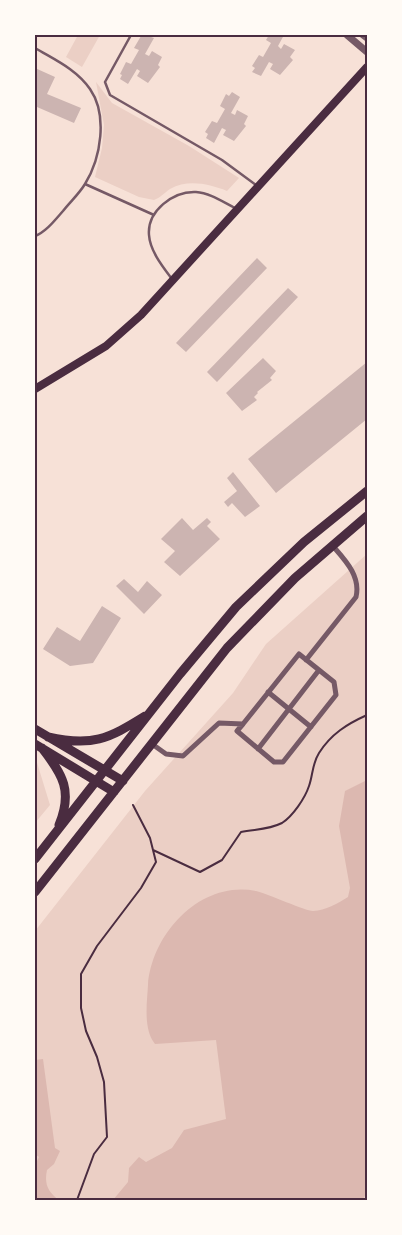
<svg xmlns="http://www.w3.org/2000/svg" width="402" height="1235" viewBox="0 0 402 1235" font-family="Quicksand,sans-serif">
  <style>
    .green { fill: #ebcfc5 }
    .water { fill: #dcb8b0 }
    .building { fill: #ccb4b1 }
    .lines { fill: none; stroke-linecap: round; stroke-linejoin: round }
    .path { stroke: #4a2c40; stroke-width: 2 }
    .service { stroke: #755966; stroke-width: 2.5 }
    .minor { stroke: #755966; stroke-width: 5 }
    .tertiary { stroke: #755966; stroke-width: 7 }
    .secondary { stroke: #4a2c40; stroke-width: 8 }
    .primary { stroke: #4a2c40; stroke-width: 9 }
    .neatline { fill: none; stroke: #4a2c40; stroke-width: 2 }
  </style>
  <rect width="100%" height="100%" fill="#f7e1d7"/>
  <path class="green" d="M78,35H100L82,67L66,57Z
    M96,82L112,103L189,146L239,178L227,191C209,184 188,179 170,189C164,193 160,198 154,200L139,197L95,177L102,148L104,125Z
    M367,554V1200H35V931L145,791L233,693L266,644Z
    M35,756L50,805L35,823Z"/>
  <path class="water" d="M367,780V1193L362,1200H113L128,1182L129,1168L139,1157L146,1162L172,1148L184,1130L226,1119L216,1040L155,1044C143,1029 147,1003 148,985C152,933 201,880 256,891C269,894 305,911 313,911C326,910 337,904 348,897L350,888L339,826L345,791Z
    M43,1059L55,1148L60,1151L54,1164L47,1170C44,1184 48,1192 59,1200H35V1165L39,1157L35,1154V1060Z"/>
  <path class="building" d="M145,35L154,38L145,54L149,56L152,51L162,57L158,65L160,67L148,83L137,76L140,71L137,69L128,84L120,79L122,75L120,74L126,62L131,64L139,50L134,48L141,36L143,37Z
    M269,35H284L278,46L281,49L284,44L295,50L290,57L293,60L280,75L270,69L273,64L269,62L261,76L252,72L255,68L252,66L259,55L263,57L271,43L266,40Z
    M35,68L55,77L47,94L81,108L74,123L37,107L35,112Z
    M232,92L240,97L231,113L235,115L237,110L248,116L244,124L246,126L234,141L223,135L226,130L222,128L214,143L206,138L208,134L205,132L212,121L217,123L225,109L220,106L226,94L229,96Z
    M257,258L267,268L186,352L176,343Z
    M288,288L298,297L217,382L207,372Z
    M263,358L276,371L270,378L272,380L257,392L258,393L254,397L257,400L242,411L226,393Z
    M367,362V419L276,493L248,459Z
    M233,472L260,506L245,517L232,503L228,507L224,502L237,491L227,478Z
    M182,518L193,530L207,518L211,522L207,526L220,539L180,576L164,562L175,551L161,539Z
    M124,579L138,592L147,581L162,595L144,614L116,586Z
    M102,606L121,618L93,663L70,666L43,649L57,627L80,641Z"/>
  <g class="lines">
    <path class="path" d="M153,850L200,872L222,860L241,832C255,829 268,830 282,823C293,816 305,798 309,786C313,775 312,764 319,753C331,734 347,724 367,715
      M77,1200L94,1154L107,1137L104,1082L97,1057L86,1031L81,1008V974L97,946L141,888L156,862L150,838L133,805"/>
    <path class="service" d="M131,35L105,82L110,95L222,160L256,185
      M35,48C55,60 76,69 90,89C108,115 101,158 85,184C79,194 70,202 63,211C55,220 46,232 35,236
      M85,184L154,215
      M172,279C163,267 150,251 149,235C147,211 173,191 196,192C210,193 223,202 235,208"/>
    <path class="minor" d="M306,660L356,597C361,576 345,560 332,545
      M268,692L311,727
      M152,744L166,754L183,756L219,723L243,724L299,654L334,682L336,695L283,762H274L237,731L243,724
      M258,749L319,670"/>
    <path class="tertiary" d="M347,35L367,52
      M363,35L367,38"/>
    <path class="secondary" d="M35,389L106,346L141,315L367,67"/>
    <path class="primary" d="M35,729L123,781
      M48,737C92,747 108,739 145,716
      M35,744L114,792
      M42,748C63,775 73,791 59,825
      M35,859L180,674L236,607L304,542L367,491
      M35,892L227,648L295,578L367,516"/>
  </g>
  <rect width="402" height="1235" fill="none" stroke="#fffaf5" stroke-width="72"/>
  <rect x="36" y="36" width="330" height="1163" class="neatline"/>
</svg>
